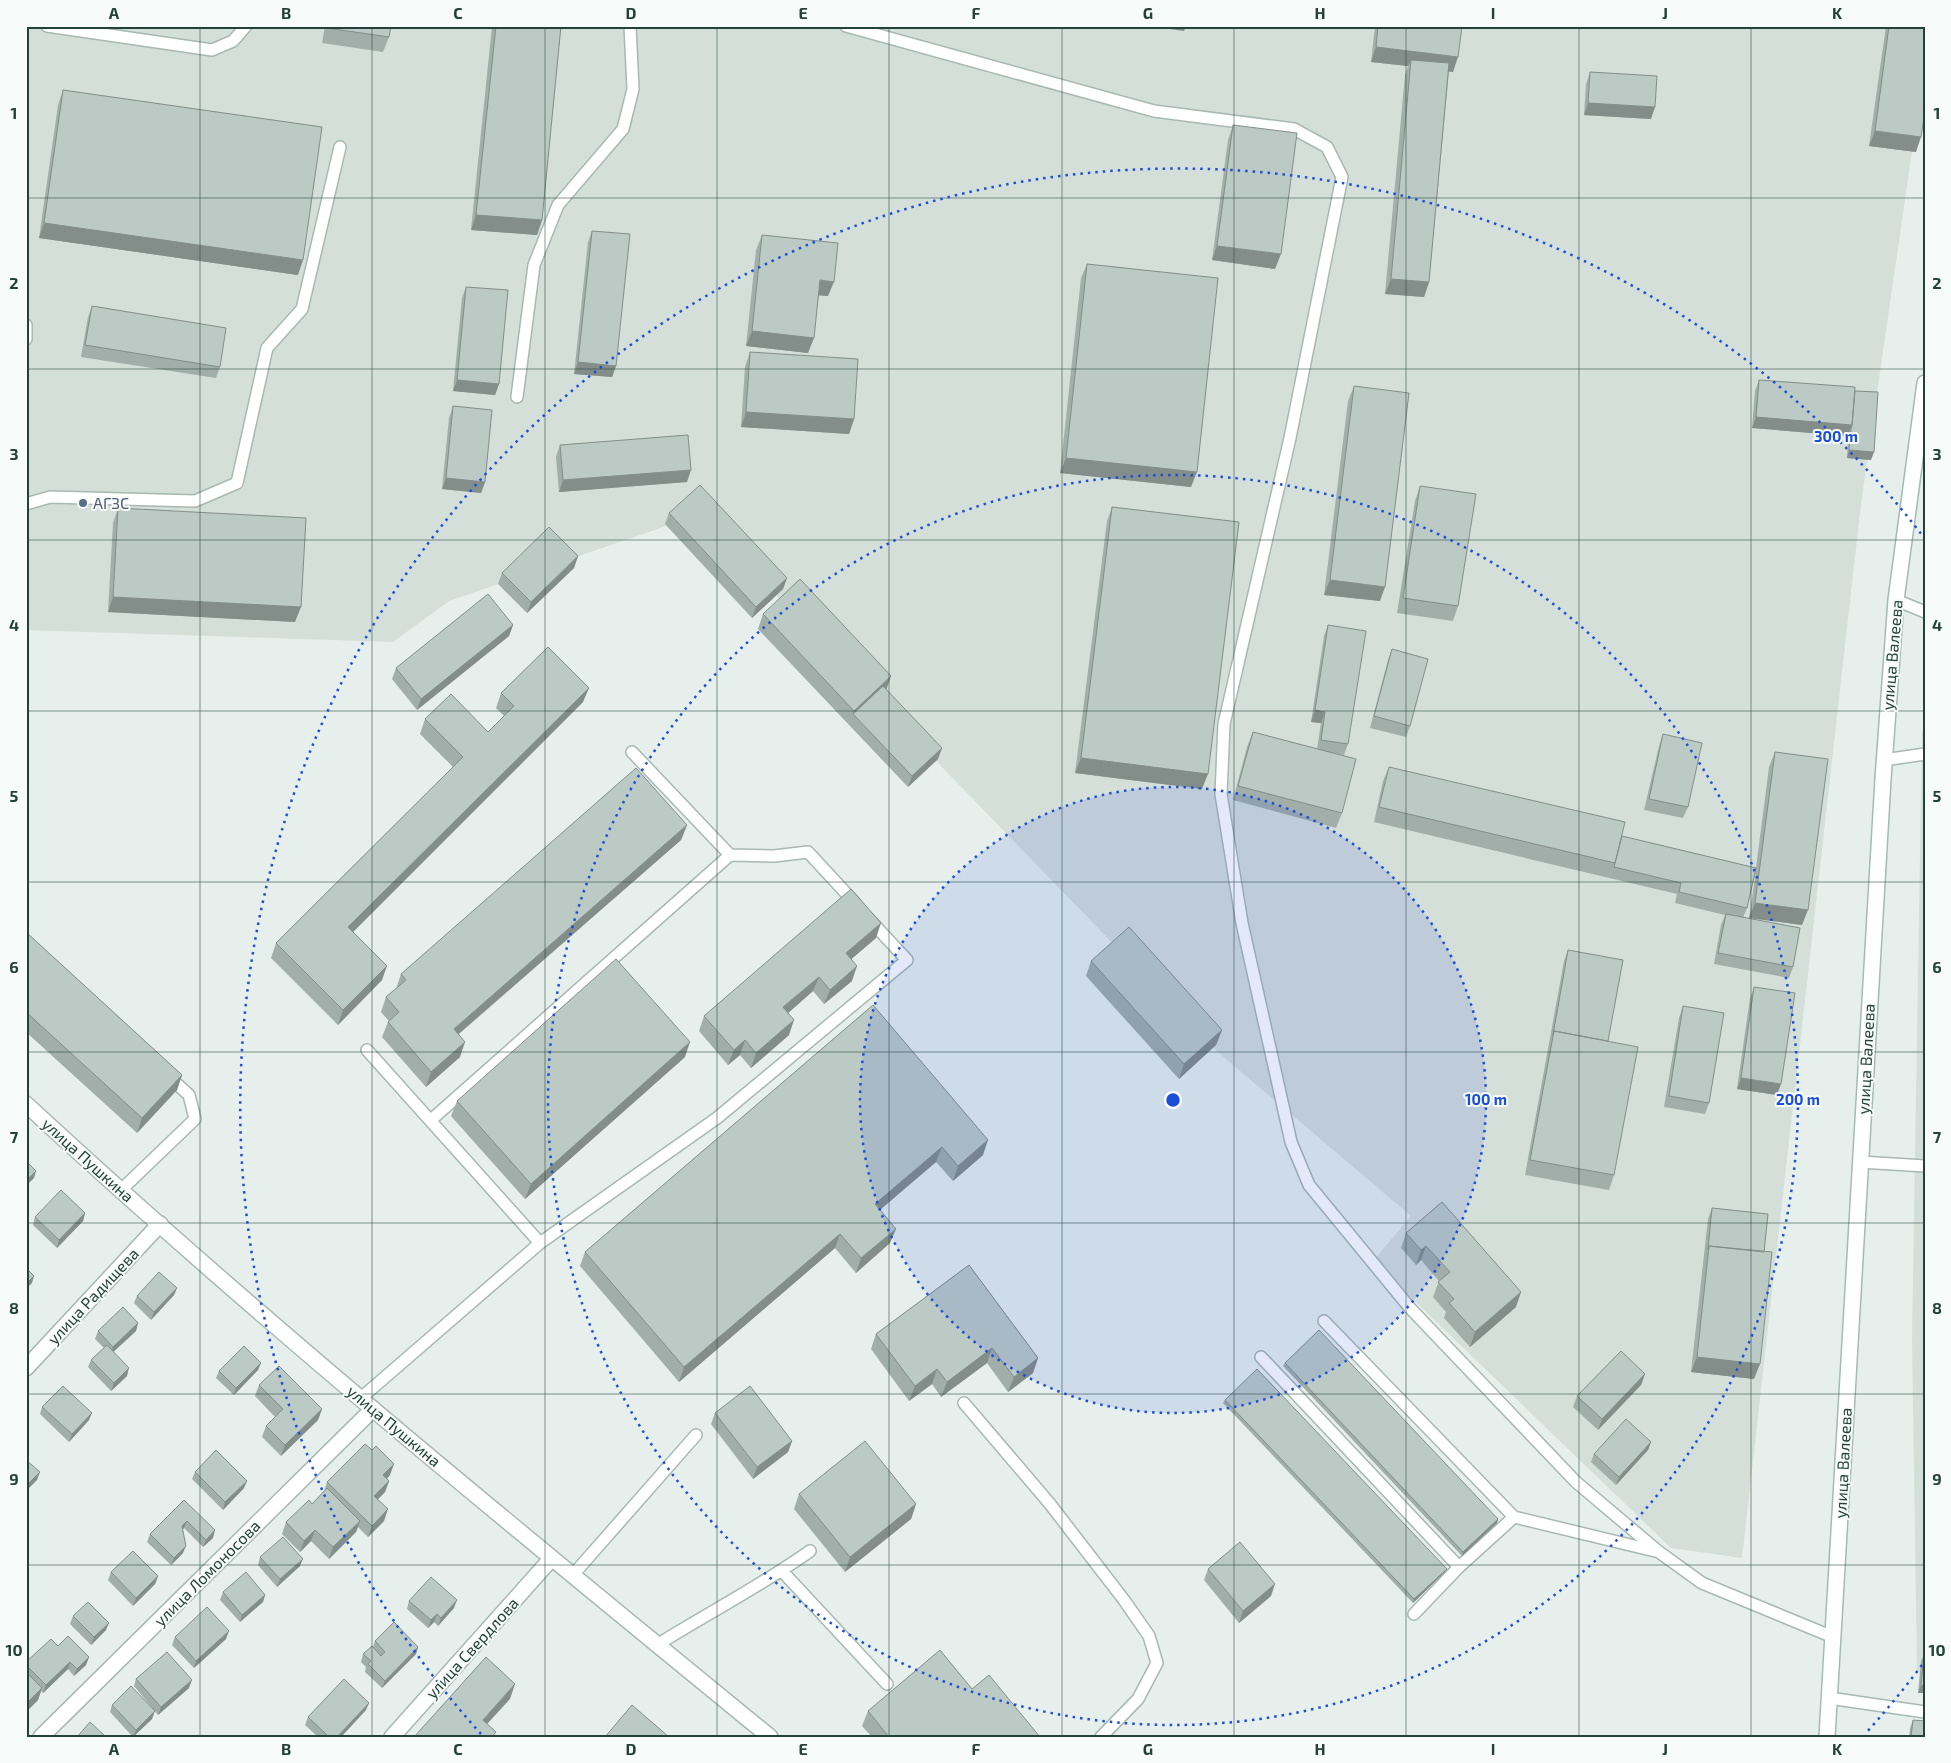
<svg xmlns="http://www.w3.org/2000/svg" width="1951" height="1763" viewBox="0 0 1951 1763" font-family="'Exo 2',sans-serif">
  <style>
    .built { fill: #d4dfda }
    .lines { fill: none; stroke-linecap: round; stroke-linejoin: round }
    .service-casing { stroke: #a8b8b2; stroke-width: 14 }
    .minor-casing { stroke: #a8b8b2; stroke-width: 18 }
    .tertiary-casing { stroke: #a8b8b2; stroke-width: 18 }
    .secondary-casing { stroke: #a4bbb3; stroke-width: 18 }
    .service { stroke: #fff; stroke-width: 11 }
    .minor { stroke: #fff; stroke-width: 15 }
    .tertiary { stroke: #fff; stroke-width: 15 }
    .secondary { stroke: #fff; stroke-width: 15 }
    .wall { fill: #a1aea9 }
    .shaded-wall { fill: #838d89 }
    .building { fill: #bbcac4; stroke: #838d89 }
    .grid { fill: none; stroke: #24423a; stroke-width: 1; stroke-opacity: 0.55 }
    .ring { fill: none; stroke: #1d4ed8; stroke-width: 2.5; stroke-dasharray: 2.5 5 }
    .service-dot { fill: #5c6f8a; stroke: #f7fbf9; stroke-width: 2 }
    .labels { text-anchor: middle; stroke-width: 4; stroke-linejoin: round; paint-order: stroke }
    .service-label { font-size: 16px; fill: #4e5e75; stroke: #f7fbf9; text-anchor: start }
    .street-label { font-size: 16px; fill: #24423a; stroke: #f7fbf9 }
    .centre { fill: #1d4ed8; stroke: #f7fbf9; stroke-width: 2.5 }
    .ring-label { font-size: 15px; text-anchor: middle; font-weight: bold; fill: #1d4ed8; stroke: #f7fbf9; stroke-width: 4; stroke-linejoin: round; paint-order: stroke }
    .neatline { fill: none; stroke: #24423a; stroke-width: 2 }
    .grid-label { font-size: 16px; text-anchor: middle; font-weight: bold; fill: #24423a }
  </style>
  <rect width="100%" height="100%" fill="#e6efeb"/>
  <path class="built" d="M26,26H1925V61L1861,504L1742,1558L1671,1548L1373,1261L1411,1216L1219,1053L698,515L449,601L393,642L26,630Z
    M1925,714V1671H1917L1912,1338L1922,734Z"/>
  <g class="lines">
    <g class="service-casing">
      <path id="service" d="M47,26L212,50L233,41L246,26
        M846,26L1154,111L1294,129L1327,147L1342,177L1290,438L1224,724L1221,794L1242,923L1291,1142L1309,1185L1410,1308L1576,1482L1659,1552L1702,1583L1833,1637
        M26,325V339
        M517,397L534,265L558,205L623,129L633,89L630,26
        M26,504L50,497L195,501L237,483L267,348L302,309L340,147
        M1896,600L1925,612
        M632,752L730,855L774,856L808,852L856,904
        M1884,760L1925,754
        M367,1050L540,1243
        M431,1120L730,855
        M1860,1162L1925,1166
        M120,1191L195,1119L189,1095L167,1075
        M1324,1321L1514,1517L1655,1551
        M1261,1357L1459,1567L1514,1517
        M361,1398L540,1243L717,1118L907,960L868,918
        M964,1403L1050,1504L1124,1600L1149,1636L1157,1663L1138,1699L1101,1737
        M782,1571L887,1684
        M572,1576L696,1435
        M1414,1614L1459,1567
        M657,1645C708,1613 761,1586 810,1551
        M1829,1698L1925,1712"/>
    </g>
    <g class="minor-casing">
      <path id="minor" d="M26,1368L160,1224
        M41,1737L373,1409
        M392,1737L551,1559"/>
    </g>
    <g class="tertiary-casing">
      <path id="tertiary" d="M26,1104C265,1325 518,1531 770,1737"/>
    </g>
    <g class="secondary-casing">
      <path id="secondary" d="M1827,1737L1883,779L1896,600L1925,383"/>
    </g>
    <use href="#service" class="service"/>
    <use href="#minor" class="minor"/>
    <use href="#tertiary" class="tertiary"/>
    <use href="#secondary" class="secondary"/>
  </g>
  <path class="wall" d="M325,26H391L389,37L383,52L322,43Z
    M492,26H561L542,220L537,235L471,230Z
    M1375,26H1462L1453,72L1449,71L1429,282L1424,297L1385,294L1405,75L1408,66L1371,62Z
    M1886,26H1925L1916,152L1869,146Z
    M1590,72L1651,119L1584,115L1586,84Z
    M63,90L298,275L39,238L58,105Z
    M1233,125L1275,269L1212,260L1228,140Z
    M592,231L616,366L612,377L574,374L588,242Z
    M762,235L828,296L818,295L808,353L746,346L756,250Z
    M1087,264L1191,487L1060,473L1081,278Z
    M466,287L499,384L495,395L453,391L462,298Z
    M92,306L220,367L216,378L81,357L88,317Z
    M750,352L854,419L849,434L741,427L745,367Z
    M1759,380L1855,391L1871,460L1847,458L1848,436L1752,428L1755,391Z
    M1354,386L1380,601L1324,595L1348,401Z
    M453,406L485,482L481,493L442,489L449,418Z
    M560,445L687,482L559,492L556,457Z
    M1420,486L1458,606L1453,621L1397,613L1415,501Z
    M1112,507L1202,789L1075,773L1107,521Z
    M118,508L295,622L108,612L113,523Z
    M669,513L787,578L783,589L752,618L665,524Z
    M578,556L574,568L527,613L498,584L502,573Z
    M763,614L938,759L908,787L758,629Z
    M513,625L509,636L417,710L392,679L396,668Z
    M1328,625L1348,744L1344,755L1332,753L1342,813L1336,828L1233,800L1247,747L1253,732L1317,749L1321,723L1311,722L1324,636Z
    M1392,649L1410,726L1406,737L1370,728L1388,660Z
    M501,693L583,702L353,932L382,980L338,1025L271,958L276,943L453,767L420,734L425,719L488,732L504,716L496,708Z
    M1663,734L1688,807L1683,818L1644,810L1659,746Z
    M1775,752L1802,925L1749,918L1756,871L1747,908L1743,918L1793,967L1789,978L1714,964L1721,925L1725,915L1675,903L1677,894L1374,822L1383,781L1389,767L1622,836L1756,868L1769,767Z
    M687,825L681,840L459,1034L460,1057L426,1087L382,1037L388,1022L389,1021L381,1012L386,997L396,989L401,974Z
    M26,932L182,1075L177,1090L137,1133L26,1032Z
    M876,938L851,959L852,981L824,1004L813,991L788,1013L789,1035L751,1068L740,1055L728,1065L699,1031L704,1016Z
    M1568,950L1608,1041L1614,1175L1609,1190L1525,1175L1564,961Z
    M1091,961L1222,1030L1216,1045L1179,1079L1086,976Z
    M1754,987L1777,1095L1737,1089L1750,998Z
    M873,1005L983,1155L953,1181L936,1162L880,1210L890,1243L856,1273L835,1248L679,1382L580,1266L585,1252Z
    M1683,1006L1709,1103L1705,1114L1664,1107L1679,1018Z
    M685,1057L525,1199L451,1116L457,1101Z
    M1442,1202L1516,1307L1470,1347L1444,1318L1446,1312L1433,1297L1439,1281L1421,1260L1416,1265L1401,1248L1406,1233Z
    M1712,1208L1764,1252L1754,1379L1691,1372L1708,1219Z
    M85,1213L83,1221L57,1248L33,1225L35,1217Z
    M969,1265L1038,1358L1033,1373L1008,1392L987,1363L941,1397L932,1384L909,1401L871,1349L876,1334Z
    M177,1288L174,1295L151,1320L134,1303L137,1296Z
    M138,1323L136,1331L113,1352L127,1376L111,1391L88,1367L91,1360L104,1348L95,1339L98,1331Z
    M1285,1363L1498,1519L1497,1523L1462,1556L1283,1366Z
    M258,1370L234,1395L216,1378L219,1371Z
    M1645,1374L1641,1385L1598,1430L1573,1407L1577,1396Z
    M259,1385L322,1409L318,1420L281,1456L262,1437L266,1426L275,1417L255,1396Z
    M1225,1400L1447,1569L1445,1572L1413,1603L1223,1403Z
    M42,1407L89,1420L69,1442L40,1414Z
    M715,1413L792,1441L788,1452L753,1479L711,1424Z
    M1651,1442L1648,1450L1616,1485L1591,1462L1594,1454Z
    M195,1472L244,1488L223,1510L192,1479Z
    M390,1475L387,1479L389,1481L385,1492L378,1499L384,1521L368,1537L358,1527L356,1532L329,1559L311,1541L300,1552L282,1534L286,1522L312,1504L324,1492L327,1482Z
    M799,1494L916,1504L911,1519L845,1572L794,1509Z
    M184,1500L213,1538L203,1547L184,1528L183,1529V1553L171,1565L147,1542L150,1534Z
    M260,1557L300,1566L277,1587L258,1565Z
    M1208,1569L1271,1596L1239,1623L1204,1580Z
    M111,1572L158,1576L155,1584L133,1606L108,1580Z
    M223,1592L265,1595L263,1602L240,1622L220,1600Z
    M409,1601L454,1608L438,1626L434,1622L428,1628L407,1609Z
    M73,1616L106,1630L91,1645L70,1624Z
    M175,1637L226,1639L194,1668L172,1645Z
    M375,1641L418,1647L416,1654L382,1688L365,1672L366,1667L361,1662L363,1654L373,1647Z
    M58,1646L89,1657L86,1665L74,1676L68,1669L43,1693L41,1691L38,1700L26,1712V1665Z
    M1924,1654H1925V1693H1918L1921,1661Z
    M136,1679L189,1688L158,1715L134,1686Z
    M972,1689L1040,1737H872L862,1726L868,1711Z
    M112,1705L152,1719L133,1737L110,1712Z
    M366,1710L341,1737H318L305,1725L308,1717Z
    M1913,1720L1925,1737H1909L1910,1728Z"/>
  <path class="shaded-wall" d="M1148,26H1186L1184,31Z
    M1376,47L1458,57L1453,72L1410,67L1411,60L1408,66L1371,62Z
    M1588,103L1655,107L1651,119L1584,115Z
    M1875,131L1921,137L1916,152L1869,146Z
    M476,215L542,220L537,235L471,230Z
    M44,223L303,260L298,275L39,238Z
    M1217,246L1281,254L1275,269L1212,260Z
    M1391,279L1429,282L1424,297L1385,294Z
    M820,280L834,282L828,296L814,295Z
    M752,331L814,338L808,353L746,346Z
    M578,362L616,366L612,377L574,374Z
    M457,380L499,384L495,395L453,391Z
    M746,412L854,419L849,434L741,427Z
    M1756,417L1852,425L1848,436L1752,428Z
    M1849,450L1874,452L1871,460L1847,458Z
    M1066,458L1197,472L1191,487L1060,473Z
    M691,470L687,482L559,492L563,480Z
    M446,478L485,482L481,493L442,489Z
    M578,556L574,568L527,613L531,602Z
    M787,578L783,589L752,618L756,607Z
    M1330,580L1385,587L1380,601L1324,595Z
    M113,597L301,607L295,622L108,612Z
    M513,625L509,636L417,710L421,699Z
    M891,676L886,691L853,714L854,711Z
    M589,688L583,702L343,942L348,927Z
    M1315,710L1325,712L1321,723L1311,722Z
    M942,748L938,759L908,787L912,776Z
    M1081,758L1208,774L1202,789L1075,773Z
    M687,825L681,840L448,1043L454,1029Z
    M1755,903L1808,910L1802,925L1749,918Z
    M881,923L876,938L841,968L846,953Z
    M387,966L382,980L338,1025L343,1010Z
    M857,966L852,981L824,1004L830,990Z
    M819,977L813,991L778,1022L783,1007Z
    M794,1020L789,1035L751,1068L756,1053Z
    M1222,1030L1216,1045L1179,1079L1184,1064Z
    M745,1040L740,1055L728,1065L734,1050Z
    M465,1042L460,1057L426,1087L431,1072Z
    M690,1042L685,1057L525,1199L531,1184Z
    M182,1075L177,1090L137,1133L142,1118Z
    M1741,1078L1781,1084L1777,1095L1737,1089Z
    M988,1140L983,1155L953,1181L958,1166Z
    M942,1147L936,1162L869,1219L875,1204Z
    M36,1171L34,1178L26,1186V1181Z
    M85,1213L83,1221L57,1248L59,1240Z
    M896,1229L890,1243L856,1273L861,1258Z
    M840,1234L835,1248L679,1382L684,1367Z
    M1426,1246L1421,1260L1416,1265L1421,1250Z
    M34,1276L32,1283L26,1289V1284Z
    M177,1288L174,1295L151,1320L154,1312Z
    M1521,1292L1516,1307L1470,1347L1475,1332Z
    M138,1323L136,1331L110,1355L113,1347Z
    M992,1348L987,1363L941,1397L947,1382Z
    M1697,1357L1760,1364L1754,1379L1691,1372Z
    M1038,1358L1033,1373L1008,1392L1014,1377Z
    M261,1363L258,1370L234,1395L236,1388Z
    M129,1368L127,1376L111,1391L114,1383Z
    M937,1369L932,1384L909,1401L915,1386Z
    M1645,1374L1641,1385L1598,1430L1602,1419Z
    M322,1409L318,1420L281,1456L285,1445Z
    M92,1413L89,1420L69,1442L72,1434Z
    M792,1441L788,1452L753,1479L757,1467Z
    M1651,1442L1648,1450L1616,1485L1619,1477Z
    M394,1464L390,1475L379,1486L383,1475Z
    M40,1472L37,1480L26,1491V1486Z
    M247,1481L244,1488L223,1510L225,1502Z
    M389,1481L385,1492L370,1507L374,1496Z
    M916,1504L911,1519L845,1572L850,1557Z
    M388,1509L384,1521L368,1537L372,1526Z
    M1498,1519L1497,1523L1462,1556L1463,1552Z
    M187,1521L184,1528L179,1533L182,1526Z
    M360,1521L356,1532L329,1559L333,1547Z
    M215,1530L213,1538L203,1547L206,1540Z
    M315,1530L311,1541L300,1552L304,1541Z
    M186,1546L183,1553L171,1565L174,1558Z
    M303,1559L300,1566L277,1587L280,1579Z
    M1447,1569L1445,1572L1413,1603L1414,1599Z
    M158,1576L155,1584L133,1606L136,1598Z
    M1275,1584L1271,1596L1239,1623L1243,1611Z
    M265,1595L263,1602L240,1622L242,1615Z
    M457,1600L454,1608L438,1626L441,1618Z
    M437,1614L434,1622L428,1628L431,1620Z
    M109,1623L106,1630L91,1645L94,1637Z
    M229,1631L226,1639L194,1668L196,1661Z
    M418,1647L416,1654L382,1688L385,1681Z
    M89,1657L86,1665L74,1676L77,1669Z
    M70,1662L68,1669L43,1693L46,1685Z
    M192,1680L189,1688L158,1715L161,1707Z
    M515,1684L510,1699L477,1735L483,1720Z
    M1921,1685L1925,1686V1693H1918Z
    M42,1688L38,1700L26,1712V1704Z
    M369,1703L366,1710L341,1737H337Z
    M155,1711L152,1719L133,1737L136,1730Z"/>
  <path class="building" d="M328,26H391L389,37L327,28Z
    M496,26H561L542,220L476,215Z
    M1378,26H1462L1458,57L1376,47Z
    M1889,26H1925V111L1921,137L1875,131Z
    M26,28L28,29L26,45Z
    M1411,60L1449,63L1429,282L1391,279Z
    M1590,72L1657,76L1655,107L1588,103Z
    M63,90L322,127L303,260L44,223Z
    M1233,125L1297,133L1281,254L1217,246Z
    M592,231L630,234L616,366L578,362Z
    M762,235L838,243L834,282L820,280L814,338L752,331Z
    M1087,264L1218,278L1197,472L1066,458Z
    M466,287L508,290L499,384L457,380Z
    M92,306L226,328L220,367L85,345Z
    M750,352L858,359L854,419L746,412Z
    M1759,380L1855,387L1852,425L1756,417Z
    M1354,386L1409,393L1385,587L1330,580Z
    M1855,391L1878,392L1874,452L1849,450L1851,429L1852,425Z
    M453,406L492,410L485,482L446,478Z
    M688,435L691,470L563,480L560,445Z
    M700,485L787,578L756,607L669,513Z
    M1420,486L1476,494L1458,606L1403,598Z
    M1112,507L1239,522L1208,774L1081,758Z
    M118,508L306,518L301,607L113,597Z
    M549,527L578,556L531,602L502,573Z
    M800,579L891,676L854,711L763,614Z
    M488,594L513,625L421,699L396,668Z
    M1328,625L1366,631L1348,744L1321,740L1325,712L1315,710Z
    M548,647L589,688L348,927L387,966L343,1010L276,943L463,757L425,719L451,694L488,732L514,706L501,693Z
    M1392,649L1428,659L1410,726L1374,716Z
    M883,686L942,748L912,776L853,714Z
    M1253,732L1356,759L1342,813L1238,786Z
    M1663,734L1702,743L1688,807L1649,799Z
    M1775,752L1828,759L1808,910L1755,903Z
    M1389,767L1625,822L1615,863L1379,807Z
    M636,768L687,825L454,1029L465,1042L431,1072L388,1022L399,1012L386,997L406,980L401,974Z
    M1622,836L1756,868L1747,908L1679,892L1681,883L1614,867Z
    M851,889L881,923L846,953L857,966L830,990L819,977L783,1007L794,1020L756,1053L745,1040L734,1050L704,1016Z
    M1726,914L1800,928L1793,967L1718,953Z
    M1129,927L1222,1030L1184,1064L1091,961Z
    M26,932L182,1075L142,1118L26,1012Z
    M1568,950L1623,960L1608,1041L1554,1031L1553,1035Z
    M616,959L690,1042L531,1184L457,1101Z
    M1754,987L1795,993L1781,1084L1741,1078Z
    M873,1005L988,1140L958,1166L942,1147L875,1204L896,1229L861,1258L840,1234L684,1367L585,1252Z
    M1683,1006L1724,1013L1709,1103L1669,1096Z
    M1554,1031L1638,1047L1614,1175L1530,1160Z
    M26,1161L36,1171L26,1181Z
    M61,1190L85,1213L59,1240L35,1217Z
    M1442,1202L1521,1292L1475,1332L1449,1303L1454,1299L1438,1282L1450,1272L1426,1246L1421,1250L1406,1233Z
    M1712,1208L1768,1214L1764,1252L1709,1246L1708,1249Z
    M1709,1246L1772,1252L1760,1364L1697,1357Z
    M969,1265L1038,1358L1014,1377L992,1348L947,1382L937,1369L915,1386L876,1334Z
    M26,1268L34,1276L26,1284Z
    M159,1272L177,1288L154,1312L137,1296Z
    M123,1307L138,1323L113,1347L98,1331Z
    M1319,1330L1498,1519L1463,1552L1285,1363Z
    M107,1345L129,1368L114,1383L91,1360Z
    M244,1346L261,1363L236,1388L219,1371Z
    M1621,1351L1645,1374L1602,1419L1577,1396Z
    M279,1366L322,1409L285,1445L266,1426L283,1409L259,1385Z
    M1257,1369L1447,1569L1414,1599L1225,1400Z
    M63,1386L92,1413L72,1434L42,1407Z
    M750,1386L792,1441L757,1467L715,1413Z
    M1626,1419L1651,1442L1619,1477L1594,1454Z
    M865,1441L916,1504L850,1557L799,1494Z
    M365,1444L372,1450L376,1446L394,1464L383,1475L389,1481L374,1496L388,1509L372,1526L327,1482Z
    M216,1450L247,1481L225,1502L195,1472Z
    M26,1460L40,1472L26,1486Z
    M327,1488L360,1521L333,1547L315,1530L304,1541L286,1522L309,1500L312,1504Z
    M184,1500L215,1530L206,1540L187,1521L182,1526L186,1546L174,1558L150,1534Z
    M283,1537L303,1559L280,1579L260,1557Z
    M1240,1542L1275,1584L1243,1611L1208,1569Z
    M133,1551L158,1576L136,1598L111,1572Z
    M246,1572L265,1595L242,1615L223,1592Z
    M431,1577L457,1600L441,1618L437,1614L431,1620L409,1601Z
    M88,1602L109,1623L94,1637L73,1616Z
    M207,1607L229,1631L196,1661L175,1637Z
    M394,1622L418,1647L385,1681L368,1664L371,1661L363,1654L372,1646L381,1656L385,1652L375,1641Z
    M68,1636L89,1657L77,1669L70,1662L46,1685L26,1665V1662L51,1639L58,1646Z
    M940,1650L972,1689L989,1675L1040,1737H997L995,1735L993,1737H889L868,1711Z
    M167,1652L192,1680L161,1707L136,1679Z
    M1924,1654H1925V1686L1921,1685Z
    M486,1657L515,1684L483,1720L496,1732L492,1737H414Z
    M26,1672L42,1688L26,1704Z
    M344,1679L369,1703L337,1737H329L308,1717Z
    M131,1686L155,1711L136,1730L112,1705Z
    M632,1705L669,1737H605Z
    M1913,1720L1925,1721V1737H1911Z
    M90,1722L106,1737H77Z"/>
  <path class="grid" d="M200,26V1737M372,26V1737M545,26V1737M717,26V1737M889,26V1737M1062,26V1737M1234,26V1737M1406,26V1737M1579,26V1737M1751,26V1737M26,198H1925M26,369H1925M26,540H1925M26,711H1925M26,882H1925M26,1052H1925M26,1223H1925M26,1394H1925M26,1565H1925"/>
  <circle cx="1173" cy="1100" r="313" fill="#1d4ed8" fill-opacity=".12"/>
  <g class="ring">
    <circle cx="1173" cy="1100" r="313"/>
    <circle cx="1173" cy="1100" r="625"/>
    <path d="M1922 1665A938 938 0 0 1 1865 1734M481 1734A938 938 0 1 1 1922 535"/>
  </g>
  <circle class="service-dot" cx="83" cy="503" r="5"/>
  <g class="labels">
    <g class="service-label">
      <text x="93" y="509">АГЗС</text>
    </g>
    <g class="street-label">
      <text transform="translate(1892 655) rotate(-85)" y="6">улица Валеева</text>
      <text transform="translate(1866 1059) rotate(-87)" y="6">улица Валеева</text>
      <text transform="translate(88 1160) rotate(42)" y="6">улица Пушкина</text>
      <text transform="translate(93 1296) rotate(-47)" y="6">улица Радищева</text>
      <text transform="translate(394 1426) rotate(40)" y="6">улица Пушкина</text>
      <text transform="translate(1843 1463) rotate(-87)" y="6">улица Валеева</text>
      <text transform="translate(207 1573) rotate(-45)" y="6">улица Ломоносова</text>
      <text transform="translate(472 1648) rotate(-48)" y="6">улица Свердлова</text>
    </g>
  </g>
  <circle cx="1173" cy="1100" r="8" class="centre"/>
  <g class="ring-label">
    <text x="1836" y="442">300 m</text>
    <text x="1486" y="1105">100 m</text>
    <text x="1798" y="1105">200 m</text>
  </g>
  <rect width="1951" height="1763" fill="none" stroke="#f7fbf9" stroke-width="55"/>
  <rect x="28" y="28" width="1896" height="1708" class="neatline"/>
  <g class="grid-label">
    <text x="114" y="19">A</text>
    <text x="286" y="19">B</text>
    <text x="458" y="19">C</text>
    <text x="631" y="19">D</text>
    <text x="803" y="19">E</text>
    <text x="976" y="19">F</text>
    <text x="1148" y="19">G</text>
    <text x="1320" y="19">H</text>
    <text x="1493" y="19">I</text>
    <text x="1665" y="19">J</text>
    <text x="1837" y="19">K</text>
    <text x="14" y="119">1</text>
    <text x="1937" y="119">1</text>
    <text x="14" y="289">2</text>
    <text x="1937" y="289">2</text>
    <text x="14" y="460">3</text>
    <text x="1937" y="460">3</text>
    <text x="14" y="631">4</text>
    <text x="1937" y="631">4</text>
    <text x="14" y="802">5</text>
    <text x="1937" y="802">5</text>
    <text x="14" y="973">6</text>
    <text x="1937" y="973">6</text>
    <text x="14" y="1143">7</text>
    <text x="1937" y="1143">7</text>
    <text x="14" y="1314">8</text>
    <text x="1937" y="1314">8</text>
    <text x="14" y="1485">9</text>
    <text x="1937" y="1485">9</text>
    <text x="14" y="1656">10</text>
    <text x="1937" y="1656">10</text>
    <text x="114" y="1755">A</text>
    <text x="286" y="1755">B</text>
    <text x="458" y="1755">C</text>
    <text x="631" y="1755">D</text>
    <text x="803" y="1755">E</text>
    <text x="976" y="1755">F</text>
    <text x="1148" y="1755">G</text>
    <text x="1320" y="1755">H</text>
    <text x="1493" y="1755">I</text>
    <text x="1665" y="1755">J</text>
    <text x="1837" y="1755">K</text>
  </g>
</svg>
